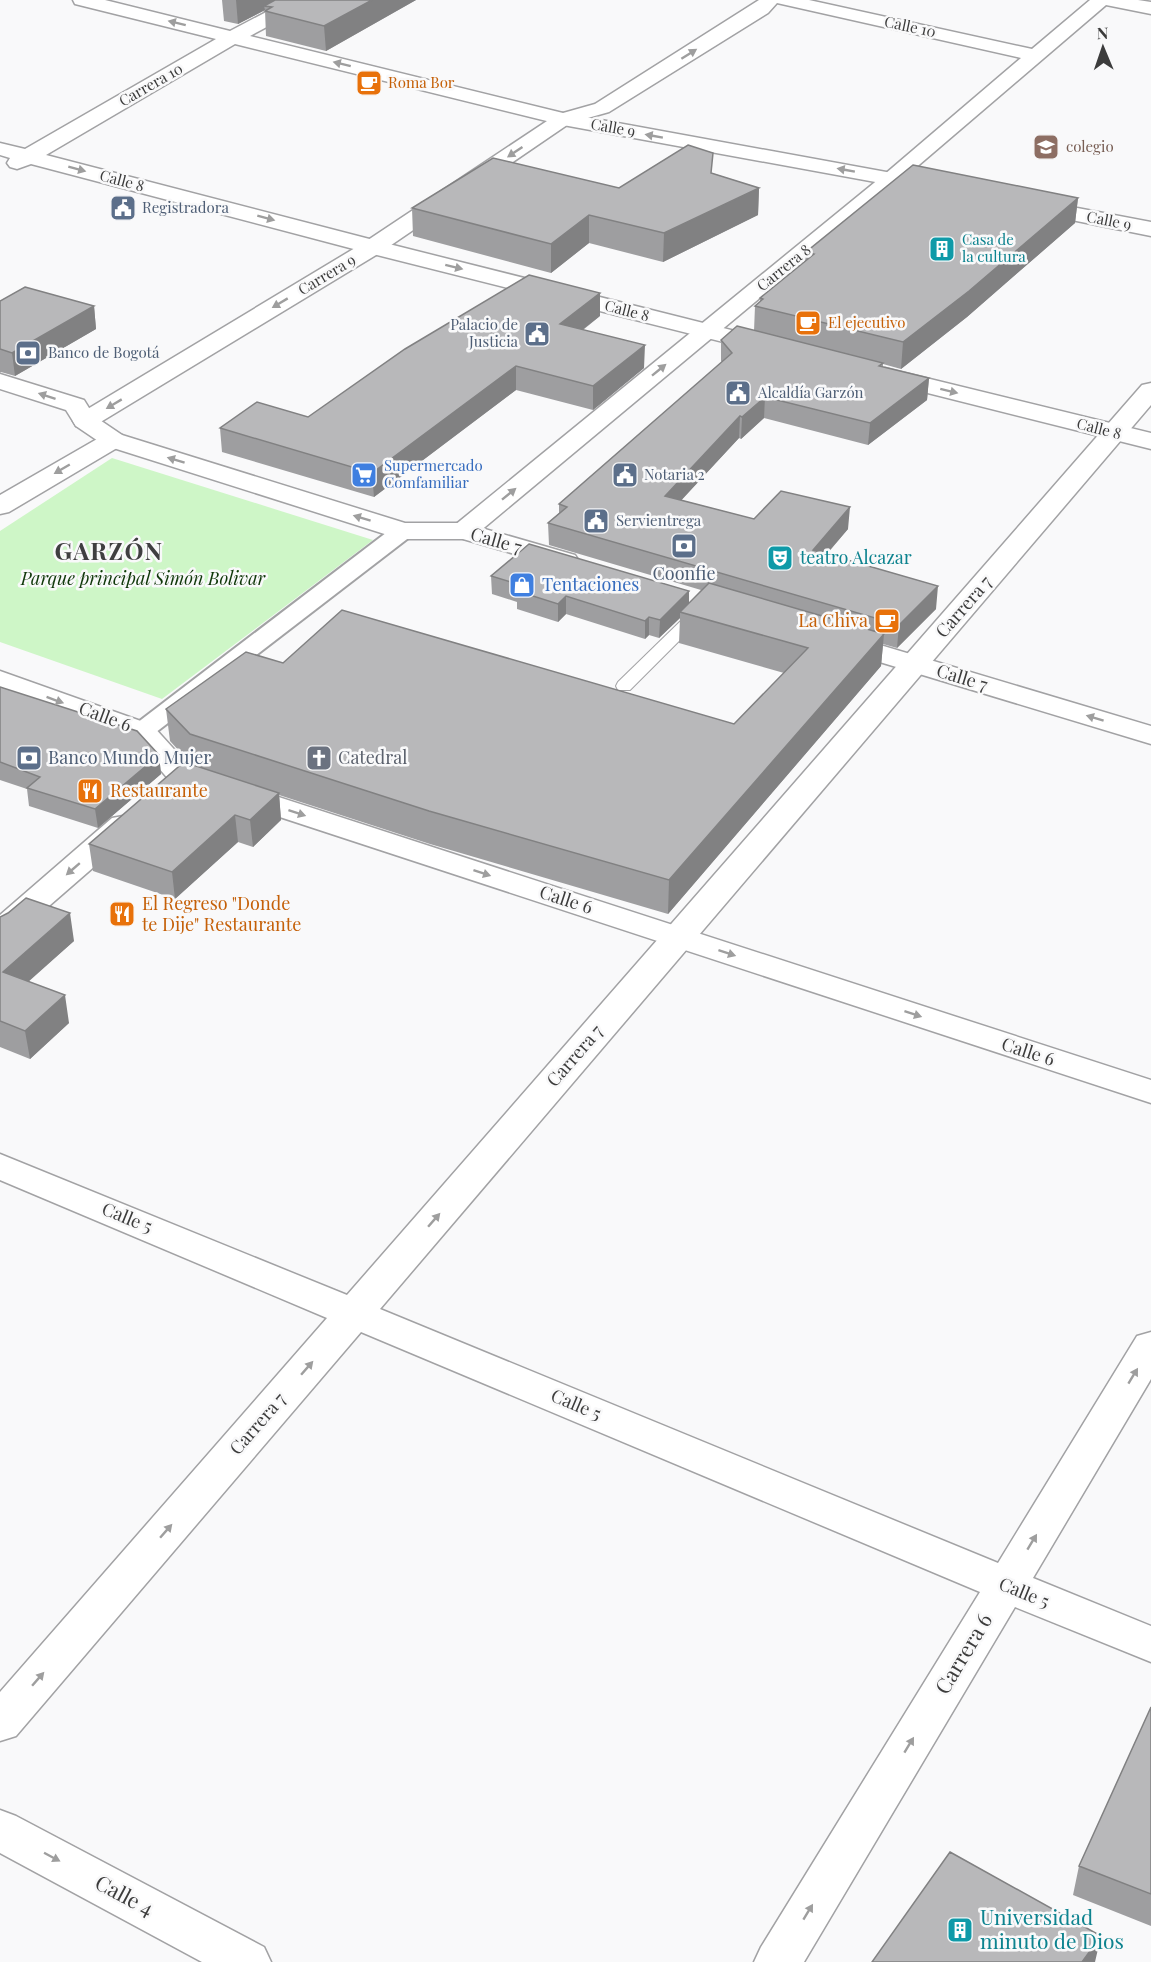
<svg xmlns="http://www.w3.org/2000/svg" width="1151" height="1962" viewBox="0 0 1151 1962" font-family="'Playfair Display',serif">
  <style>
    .green { fill: #cef6c7 }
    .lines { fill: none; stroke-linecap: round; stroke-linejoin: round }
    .service-casing { stroke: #a2a2a4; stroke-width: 2 }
    .pedestrian-casing { stroke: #a2a2a4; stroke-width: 4 }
    .minor-casing { stroke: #a2a2a4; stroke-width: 3 }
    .tertiary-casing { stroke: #a2a2a4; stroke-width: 3 }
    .secondary-casing { stroke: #a2a2a4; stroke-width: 3 }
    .service { fill: #fff; fill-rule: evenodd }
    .pedestrian { fill: #fff; fill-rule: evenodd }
    .minor { fill: #fff; fill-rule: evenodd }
    .tertiary { fill: #fff; fill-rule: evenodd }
    .secondary { fill: #fff; fill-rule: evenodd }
    .wall { fill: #9e9ea0 }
    .shaded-wall { fill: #818182 }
    .building { fill: #b8b8ba; stroke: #818182; stroke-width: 1.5 }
    .oneway { fill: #9e9e9e }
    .labels { text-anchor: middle; stroke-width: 5; stroke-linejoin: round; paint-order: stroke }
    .far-street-label { font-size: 15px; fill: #3c3c3c; stroke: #f9f9fa }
    .far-food-label { font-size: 15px; fill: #c56008; stroke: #f9f9fa; text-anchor: start }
    .far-education-label { font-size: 15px; fill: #785e54; stroke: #f9f9fa; text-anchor: start }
    .far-service-label { font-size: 15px; fill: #4e5e75; stroke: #f9f9fa; text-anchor: start }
    .far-culture-label { font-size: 15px; fill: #0d838f; stroke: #f9f9fa; text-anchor: start }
    .far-shop-label { font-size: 15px; fill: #366cbe; stroke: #f9f9fa; text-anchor: start }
    .street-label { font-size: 18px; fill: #3c3c3c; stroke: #f9f9fa }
    .culture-label { font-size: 18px; fill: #0d838f; stroke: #f9f9fa; text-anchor: start }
    .service-label { font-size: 18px; fill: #4e5e75; stroke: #f9f9fa }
    .park-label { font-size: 18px; font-style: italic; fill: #0f3709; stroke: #f9f9fa }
    .shop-label { font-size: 18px; fill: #366cbe; stroke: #f9f9fa; text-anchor: start }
    .food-label { font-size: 18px; fill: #c56008; stroke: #f9f9fa; text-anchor: start }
    .worship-label { font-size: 18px; fill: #5b616d; stroke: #f9f9fa; text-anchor: start }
    .near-street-label { font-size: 21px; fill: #3c3c3c; stroke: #f9f9fa }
    .near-culture-label { font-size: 21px; fill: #0d838f; stroke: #f9f9fa; text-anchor: start }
    .district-label { font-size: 24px; font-weight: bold; letter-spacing: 1.5px; fill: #3f3f40; stroke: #f9f9fa }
  </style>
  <rect width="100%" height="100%" fill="#f9f9fa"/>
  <path class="green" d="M112,458L373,540L162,699L0,642V531Z"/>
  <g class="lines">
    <g class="service-casing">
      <path id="service" d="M698,608L706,613L704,616L630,690H618L616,686L618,682L692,610Z"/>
    </g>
    <g class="pedestrian-casing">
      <path id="pedestrian" d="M403,524L411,526L414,531L411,536L151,736L142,739L133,736L129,731L133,726L395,526Z"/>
    </g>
    <g class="minor-casing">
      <path id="minor" d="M759,0H809L1032,49L1090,0H1138L1151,2V14L1106,5L899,182L473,537L464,539L455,537L451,531L455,525L885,174L1021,58L777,3L768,13L609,112L570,123L381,252L94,426L85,428L76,426L73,421L76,416L365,242L556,115L595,104Z
        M1151,383V405L380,1309L998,1563L1137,1336L1151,1332V1379L1033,1578L1151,1626V1662L1015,1607L804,1962H754L761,1947L980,1592L361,1332L16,1736L0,1741V1692L327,1318L0,1180V1154L347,1295L1142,385Z
        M113,432L122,435L126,440L122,445L9,512L0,514V495L104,435Z
        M123,816L134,818L138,825L134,832L11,939L0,942V915L112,818Z
        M0,1810L16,1816L264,1947L271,1962H202L0,1853Z"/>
    </g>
    <g class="tertiary-casing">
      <path id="tertiary" d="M0,374L84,400L94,416L122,435L405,523H464L575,555L579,561L575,567L566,569L463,539H403L394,537L104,445L76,426L66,410L0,389Z
        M840,633L1151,726V744L830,647L826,641L830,635Z
        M0,671L152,725L192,769L1151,1080V1103L170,781L132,737L0,690Z"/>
    </g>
    <g class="secondary-casing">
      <path id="secondary" d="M73,0H105L230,31L289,0H312L310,4L250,36L563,113L941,182L949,183L952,188L949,193L941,194L563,125L235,44L46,155L381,242L779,342L783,347L779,352L771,354L365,252L31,164L17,169L10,167L7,163L10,158L0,155V143L25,149L216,39L75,4Z
        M1030,199L1151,222V236L1022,210L1019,205L1022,200Z
        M885,368L1151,433V449L876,380L873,375L876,370Z"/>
    </g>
    <use href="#service" class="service"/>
    <use href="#pedestrian" class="pedestrian"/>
    <use href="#minor" class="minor"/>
    <use href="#tertiary" class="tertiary"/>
    <use href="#secondary" class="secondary"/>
  </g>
  <path class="wall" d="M222,0H416L326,51L266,36L265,10L238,24L224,21Z
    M712,173L759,188L758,215L663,262L589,243L551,273L413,236L412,208L619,188Z
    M1078,198L1075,223L967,317L901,369L883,364V367L929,378L927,400L868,445L764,418L741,439L739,438L681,500L754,519L848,529L827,554L936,609L897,648L883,644L881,666L668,914L430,844L279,795L281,820L253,847L238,842L175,899L93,871L89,844L191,764L170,741L166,709L283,663L734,724L784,673L679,643L680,618L659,638L649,635L645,639L566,614L558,622L517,609V602L492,594L491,576L689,603L701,590L549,545L548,523L559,513V504L722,362L721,361V340L754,331L755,306L760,302V298L805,262L806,252Z
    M0,301L94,306L96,329L15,376L1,372L0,373Z
    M600,316L583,330L644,368L593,410L516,390L374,497L222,452L220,428L308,417Z
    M0,687L159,755L161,774L98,828L29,806L27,789L0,780Z
    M0,917L74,941L28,981L69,1023L30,1059L0,1047Z
    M1151,1707V1926L1073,1895L1079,1866Z"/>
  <path class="shaded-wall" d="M236,0H284L264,6L265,10L238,24Z
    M372,0H416L326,51L324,26Z
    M759,188L758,215L663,262L664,233Z
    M1078,198L1075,223L967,317L901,369L903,342Z
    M589,215V243L551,273V244Z
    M600,293V316L560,347V324Z
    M94,306L96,329L15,376L12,353Z
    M645,345L644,368L593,410V386Z
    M516,366V390L374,497L372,473Z
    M929,378L927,400L868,445L870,423Z
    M765,397L764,418L741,439L742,417Z
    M740,416L739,438L665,518V496Z
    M850,507L848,529L811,572L813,550Z
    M938,586L936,609L897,648L899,625Z
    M689,591V609L680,612V618L659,638L660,620Z
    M566,596V614L558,622V604Z
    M649,617V635L645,639V621Z
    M884,634L881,666L668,914L669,880Z
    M159,755L161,774L98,828L95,809Z
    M279,793L281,820L253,847L250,820Z
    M235,815L238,842L175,899L172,872Z
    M70,913L74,941L8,1000L3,972Z
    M65,995L69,1023L30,1059L25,1031Z
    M1101,1936L1095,1962H1082Z"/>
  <path class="building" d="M275,0H372L324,26L265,11L272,7L264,6Z
    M688,145L713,153L711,173L759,188L664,233L589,215L551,244L412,208L493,158L619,188Z
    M913,165L1078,198L969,291L903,342L755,306L763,299L760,298L814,254L806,252Z
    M529,275L600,293L560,324L645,345L593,386L516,366L372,473L220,428L257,402L308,417L405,349Z
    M25,287L94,306L12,353L0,349V301Z
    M737,326L883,363L879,366L929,378L870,423L765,397L742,417L740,416L665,496L754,519L781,491L850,507L813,550L938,586L899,625L548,523L567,507L559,504L732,353L721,340Z
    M529,544L689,591L660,620L649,617L645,621L566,596L558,604L517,591L524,586L491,576Z
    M709,583L884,634L669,880L429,811L190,734L166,709L246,652L283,663L342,610L734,724L808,648L680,612Z
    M0,687L137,731L159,755L95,809L27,788L40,777L0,762Z
    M184,762L279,793L250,820L235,815L172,872L89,844Z
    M26,898L70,913L3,972L65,995L25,1031L0,1021V917L8,913Z
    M1151,1707V1894L1079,1866Z
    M950,1852L1101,1936L1082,1962H872Z"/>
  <defs><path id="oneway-solid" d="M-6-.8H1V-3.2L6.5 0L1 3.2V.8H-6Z" transform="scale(1.5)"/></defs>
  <g class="oneway">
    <use href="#oneway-solid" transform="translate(177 23) rotate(-166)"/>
    <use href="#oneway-solid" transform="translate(689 54) rotate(-32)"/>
    <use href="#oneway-solid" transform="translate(342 64) rotate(-166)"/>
    <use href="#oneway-solid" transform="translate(654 136) rotate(-170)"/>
    <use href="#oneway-solid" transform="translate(515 152) rotate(146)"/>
    <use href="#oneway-solid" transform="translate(77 169) rotate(15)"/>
    <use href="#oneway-solid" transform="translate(846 170) rotate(-170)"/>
    <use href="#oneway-solid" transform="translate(266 218) rotate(15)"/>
    <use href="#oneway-solid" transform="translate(454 267) rotate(14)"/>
    <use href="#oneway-solid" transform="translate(280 303) rotate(149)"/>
    <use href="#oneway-solid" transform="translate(659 370) rotate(-39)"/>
    <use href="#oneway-solid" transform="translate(949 391) rotate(14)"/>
    <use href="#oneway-solid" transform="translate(47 396) rotate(-162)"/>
    <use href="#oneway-solid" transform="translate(114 404) rotate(149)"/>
    <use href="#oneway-solid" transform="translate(176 460) rotate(-163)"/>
    <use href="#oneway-solid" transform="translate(62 469) rotate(150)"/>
    <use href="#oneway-solid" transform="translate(509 494) rotate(-39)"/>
    <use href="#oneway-solid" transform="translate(362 518) rotate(-163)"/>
    <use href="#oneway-solid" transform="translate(55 700) rotate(20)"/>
    <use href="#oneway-solid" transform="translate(1095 718) rotate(-163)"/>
    <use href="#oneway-solid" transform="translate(297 813) rotate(18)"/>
    <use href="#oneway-solid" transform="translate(73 869) rotate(139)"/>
    <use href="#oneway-solid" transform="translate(482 873) rotate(18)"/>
    <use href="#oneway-solid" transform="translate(727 953) rotate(18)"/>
    <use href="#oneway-solid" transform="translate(913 1014) rotate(18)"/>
    <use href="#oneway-solid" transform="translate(434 1220) rotate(-49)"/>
    <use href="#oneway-solid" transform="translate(307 1368) rotate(-49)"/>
    <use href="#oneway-solid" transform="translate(1133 1376) rotate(-59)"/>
    <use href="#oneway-solid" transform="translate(166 1531) rotate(-49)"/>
    <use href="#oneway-solid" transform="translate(1032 1542) rotate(-59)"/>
    <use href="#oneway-solid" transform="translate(38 1679) rotate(-49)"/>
    <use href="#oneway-solid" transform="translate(909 1745) rotate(-59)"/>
    <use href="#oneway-solid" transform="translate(52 1857) rotate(28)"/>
    <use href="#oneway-solid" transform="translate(808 1912) rotate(-59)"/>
  </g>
  <defs>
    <g id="cafe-square" transform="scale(1.35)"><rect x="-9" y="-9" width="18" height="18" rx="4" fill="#e8710a" stroke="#f9f9fa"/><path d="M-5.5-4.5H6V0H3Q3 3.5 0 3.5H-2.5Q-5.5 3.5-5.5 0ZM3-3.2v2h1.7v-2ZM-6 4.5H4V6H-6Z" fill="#fff"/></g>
    <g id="school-square" transform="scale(1.35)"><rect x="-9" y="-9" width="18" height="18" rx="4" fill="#8d6e63" stroke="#f9f9fa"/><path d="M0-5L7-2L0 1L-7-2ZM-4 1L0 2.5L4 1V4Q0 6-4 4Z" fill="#fff"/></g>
    <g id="civic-square" transform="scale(1.35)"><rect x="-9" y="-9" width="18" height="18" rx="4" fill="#5c6f8a" stroke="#f9f9fa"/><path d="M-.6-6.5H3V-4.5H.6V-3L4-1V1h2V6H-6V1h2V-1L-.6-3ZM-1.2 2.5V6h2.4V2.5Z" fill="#fff"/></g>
    <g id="building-square" transform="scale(1.35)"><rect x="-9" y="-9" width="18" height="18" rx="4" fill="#0f9aa8" stroke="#f9f9fa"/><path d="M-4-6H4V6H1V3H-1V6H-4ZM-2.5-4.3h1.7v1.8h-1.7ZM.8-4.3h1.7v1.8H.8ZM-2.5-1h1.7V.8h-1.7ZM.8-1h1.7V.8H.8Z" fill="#fff"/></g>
    <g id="bank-square" transform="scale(1.35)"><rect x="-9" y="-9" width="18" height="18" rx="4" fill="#5c6f8a" stroke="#f9f9fa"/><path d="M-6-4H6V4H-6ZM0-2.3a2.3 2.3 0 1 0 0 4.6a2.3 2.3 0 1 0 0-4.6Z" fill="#fff"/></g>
    <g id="supermarket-square" transform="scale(1.35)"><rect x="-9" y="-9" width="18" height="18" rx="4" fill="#3f7fe0" stroke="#f9f9fa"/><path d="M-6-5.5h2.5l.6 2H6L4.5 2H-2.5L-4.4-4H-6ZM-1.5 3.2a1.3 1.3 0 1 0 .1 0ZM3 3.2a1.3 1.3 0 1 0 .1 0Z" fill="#fff"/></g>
    <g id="theatre-square" transform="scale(1.35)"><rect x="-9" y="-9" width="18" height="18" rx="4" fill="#0f9aa8" stroke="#f9f9fa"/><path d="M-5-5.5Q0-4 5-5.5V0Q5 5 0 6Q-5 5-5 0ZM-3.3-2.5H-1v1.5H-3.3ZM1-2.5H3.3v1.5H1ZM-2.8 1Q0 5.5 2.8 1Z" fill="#fff"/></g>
    <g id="shop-square" transform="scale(1.35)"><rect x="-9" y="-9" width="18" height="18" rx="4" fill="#3f7fe0" stroke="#f9f9fa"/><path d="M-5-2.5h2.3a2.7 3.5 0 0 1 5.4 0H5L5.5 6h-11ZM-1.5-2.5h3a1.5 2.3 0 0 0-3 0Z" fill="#fff"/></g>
    <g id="church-square" transform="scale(1.35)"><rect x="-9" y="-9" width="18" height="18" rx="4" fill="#6b7280" stroke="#f9f9fa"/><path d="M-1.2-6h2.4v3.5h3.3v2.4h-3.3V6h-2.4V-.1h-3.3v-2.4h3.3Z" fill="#fff"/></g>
    <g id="restaurant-square" transform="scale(1.35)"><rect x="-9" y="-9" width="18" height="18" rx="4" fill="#e8710a" stroke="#f9f9fa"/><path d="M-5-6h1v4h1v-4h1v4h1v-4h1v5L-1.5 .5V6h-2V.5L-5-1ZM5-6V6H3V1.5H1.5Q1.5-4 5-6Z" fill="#fff"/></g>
  </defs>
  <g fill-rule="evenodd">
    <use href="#cafe-square" x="369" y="83"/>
    <use href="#school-square" x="1046" y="147"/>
    <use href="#civic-square" x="123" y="208"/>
    <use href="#building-square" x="942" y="249"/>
    <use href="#cafe-square" x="808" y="323"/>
    <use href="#civic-square" x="537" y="334"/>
    <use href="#bank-square" x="28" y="353"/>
    <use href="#civic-square" x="738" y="393"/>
    <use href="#supermarket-square" x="364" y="475"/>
    <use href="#civic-square" x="625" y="475"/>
    <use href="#civic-square" x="596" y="521"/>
    <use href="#bank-square" x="684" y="546"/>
    <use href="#theatre-square" x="780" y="558"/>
    <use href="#shop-square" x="522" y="585"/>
    <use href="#cafe-square" x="887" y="621"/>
    <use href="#bank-square" x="29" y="758"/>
    <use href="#church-square" x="319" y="758"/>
    <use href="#restaurant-square" x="90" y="791"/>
    <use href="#restaurant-square" x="122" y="914"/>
    <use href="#building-square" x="960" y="1930"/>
  </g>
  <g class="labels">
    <g class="far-street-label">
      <text transform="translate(910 27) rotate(12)" y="5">Calle 10</text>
      <text transform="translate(151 85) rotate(-30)" y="5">Carrera 10</text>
      <text transform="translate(613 128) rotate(10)" y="5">Calle 9</text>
      <text transform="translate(122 181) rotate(15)" y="5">Calle 8</text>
      <text transform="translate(1109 221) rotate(11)" y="5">Calle 9</text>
      <text transform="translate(784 268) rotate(-39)" y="5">Carrera 8</text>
      <text transform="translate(327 275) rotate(-31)" y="5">Carrera 9</text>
      <text transform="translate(627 311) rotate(14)" y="5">Calle 8</text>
      <text transform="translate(1099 429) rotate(14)" y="5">Calle 8</text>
    </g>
    <g class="far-food-label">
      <text x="388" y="88">Roma Bor</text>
      <text x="828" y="328">El ejecutivo</text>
    </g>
    <g class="far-education-label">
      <text x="1066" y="152">colegio</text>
    </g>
    <g class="far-service-label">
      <text x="142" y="213">Registradora</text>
      <text x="518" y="330" text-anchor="end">Palacio de<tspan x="518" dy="17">Justicia</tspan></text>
      <text x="48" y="358">Banco de Bogotá</text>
      <text x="758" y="398">Alcaldía Garzón</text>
      <text x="644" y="480">Notaria 2</text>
      <text x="616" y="526">Servientrega</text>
    </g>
    <g class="far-culture-label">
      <text x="962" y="245">Casa de<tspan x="962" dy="17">la cultura</tspan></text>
    </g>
    <g class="far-shop-label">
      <text x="384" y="471">Supermercado<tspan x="384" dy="17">Comfamiliar</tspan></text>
    </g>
    <g class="street-label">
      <text transform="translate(496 541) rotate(16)" y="6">Calle 7</text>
      <text transform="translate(964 607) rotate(-49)" y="6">Carrera 7</text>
      <text transform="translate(962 678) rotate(17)" y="6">Calle 7</text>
      <text transform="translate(105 717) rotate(20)" y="6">Calle 6</text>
      <text transform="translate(566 900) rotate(18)" y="6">Calle 6</text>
      <text transform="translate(1028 1052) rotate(18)" y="6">Calle 6</text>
      <text transform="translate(575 1056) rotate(-49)" y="6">Carrera 7</text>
      <text transform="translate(127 1218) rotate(22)" y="6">Calle 5</text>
      <text transform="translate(576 1405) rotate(23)" y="6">Calle 5</text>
      <text transform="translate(258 1424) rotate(-49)" y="6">Carrera 7</text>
      <text transform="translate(1024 1593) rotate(22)" y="6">Calle 5</text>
    </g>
    <g class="culture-label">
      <text x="800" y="564">teatro Alcazar</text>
    </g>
    <g class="service-label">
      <text x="684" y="580">Coonfie</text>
      <text x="48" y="764" text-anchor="start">Banco Mundo Mujer</text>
    </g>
    <g class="park-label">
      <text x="143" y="585">Parque principal Simón Bolivar</text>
    </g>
    <g class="shop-label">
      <text x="542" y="591">Tentaciones</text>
    </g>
    <g class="food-label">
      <text x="868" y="627" text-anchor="end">La Chiva</text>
      <text x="110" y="797">Restaurante</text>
      <text x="142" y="910">El Regreso "Donde<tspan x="142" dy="21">te Dije" Restaurante</tspan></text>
    </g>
    <g class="worship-label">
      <text x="338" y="764">Catedral</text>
    </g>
    <g class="near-street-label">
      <text transform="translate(964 1654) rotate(-59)" y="7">Carrera 6</text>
      <text transform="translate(124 1896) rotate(28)" y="7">Calle 4</text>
    </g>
    <g class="near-culture-label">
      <text x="980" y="1925">Universidad<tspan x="980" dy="24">minuto de Dios</tspan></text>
    </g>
    <g class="district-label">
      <text x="109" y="560">GARZÓN</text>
    </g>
  </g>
  <g transform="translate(1103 48) rotate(358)" stroke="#f9f9fa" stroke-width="4.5" paint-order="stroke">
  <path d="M0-4.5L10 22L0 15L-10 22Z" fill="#3c3c3c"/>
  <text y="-9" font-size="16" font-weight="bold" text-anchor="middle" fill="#3c3c3c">N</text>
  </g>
</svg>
